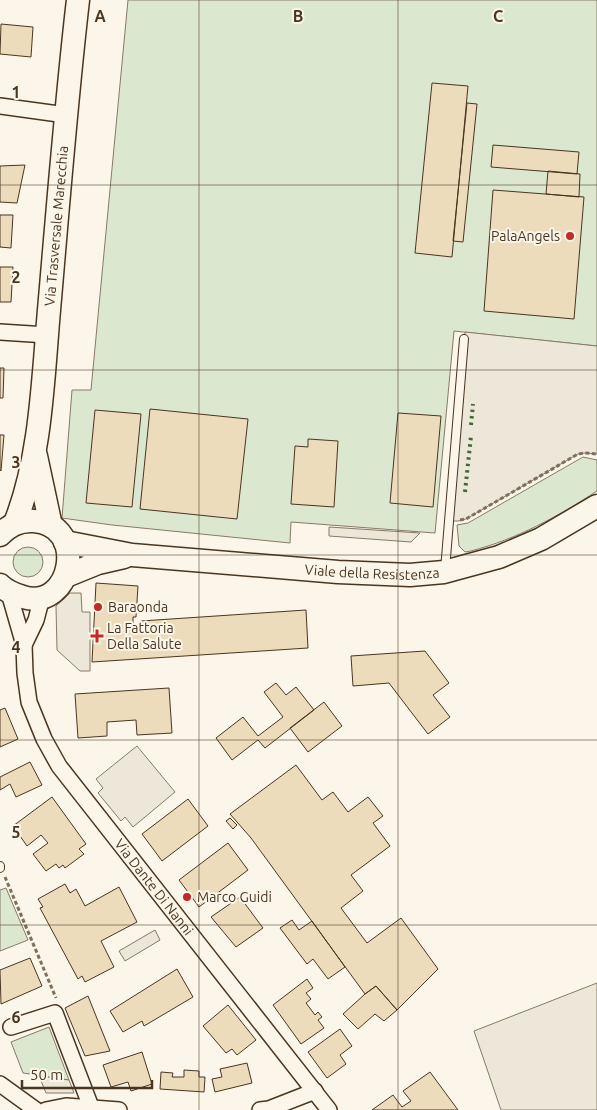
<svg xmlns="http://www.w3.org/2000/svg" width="597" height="1110" viewBox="0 0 597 1110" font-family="Ubuntu,sans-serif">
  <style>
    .green { fill: #dce7d0; stroke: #887966 }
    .parking { fill: #ede7d9; stroke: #887966 }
    .building { fill: #ecdcbc; stroke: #4a3520 }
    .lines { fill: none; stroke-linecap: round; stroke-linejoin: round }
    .lane-casing { stroke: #4a3520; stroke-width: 10 }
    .street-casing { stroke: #4a3520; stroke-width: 18 }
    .secondary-casing { stroke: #4a3520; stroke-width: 25 }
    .path { stroke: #7f6f5c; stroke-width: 3; stroke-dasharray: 4 2.5; stroke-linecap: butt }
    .lane { stroke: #fbf6e9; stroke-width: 8 }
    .street { stroke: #fbf6e9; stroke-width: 15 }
    .secondary { stroke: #fbf6e9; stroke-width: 22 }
    .hedge { stroke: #436837; stroke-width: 4; stroke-dasharray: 2.5 4; stroke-linecap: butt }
    .grid { fill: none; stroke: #4a3520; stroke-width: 1; stroke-opacity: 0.55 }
    .poi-dot { fill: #c62828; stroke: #fbf6e9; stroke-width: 2 }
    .labels { text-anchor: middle; stroke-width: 4; stroke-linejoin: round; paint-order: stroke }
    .street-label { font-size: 14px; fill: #4a3520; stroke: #fbf6e9 }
    .poi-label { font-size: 14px; fill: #4a3520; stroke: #fbf6e9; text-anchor: start }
    .grid-label { font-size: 16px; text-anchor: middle; font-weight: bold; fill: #4a3520; stroke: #fbf6e9; stroke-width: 4; stroke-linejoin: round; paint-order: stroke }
  </style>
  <rect width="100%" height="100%" fill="#fbf6e9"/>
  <path class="green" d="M128,0H597V346L454,331L435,533L291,522L290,543L112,525L62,518L72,390H91Z
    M583,457L597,460V491C557,517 517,539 471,551L465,552L459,546L457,525L468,523Z
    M13 562a15 15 0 1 1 30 0a15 15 0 1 1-30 0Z
    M6,888L28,940L0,951V890Z
    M49,1027L69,1080L23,1073L11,1042Z"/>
  <path class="parking" d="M465,332L597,346V454L585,453L578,454L466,519L458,521H449Z
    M329,527L420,533L411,542L329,536Z
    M70,593H81L82,612H90V671H80L57,650L56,606Z
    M137,746L175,792L133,827L125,817L121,821L98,793L103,788L96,779Z
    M155,930L160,940L125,961L119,951Z
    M597,983V1110H501L474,1031Z
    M39,1076L69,1080L74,1093H46Z"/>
  <path class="building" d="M1,24L33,27L31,57L0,54Z
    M432,83L468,86L452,257L415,253Z
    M467,103L477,104L463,242L453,241Z
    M493,145L579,152L577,174L491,167Z
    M25,165L17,203L0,202V166Z
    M548,171L580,174L579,197L546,194Z
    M493,190L584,197L574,319L484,311Z
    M0,215H13L11,248L0,247Z
    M0,267H13L11,302H0Z
    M0,368H4L3,398H0Z
    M150,409L248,419L237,519L140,509Z
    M95,410L141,414L132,507L86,503Z
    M398,413L441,416L433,507L390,503Z
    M0,435H4L1,471L0,470Z
    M308,439L338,441L334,507L291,504L295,446L308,447Z
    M96,583L138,586L136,617H133V626L141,625V621L306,610L308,648L92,662Z
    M425,651L449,683L433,695L450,717L428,734L389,683L353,686L351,656Z
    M276,683L286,695L296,687L314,710L265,748L258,740L232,760L216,738L243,717L258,736L283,717L264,692Z
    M169,688L172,733L137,735L136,720L107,722V736L78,738L75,694Z
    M324,702L342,726L308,752L290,728Z
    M5,708L18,739L0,747V710Z
    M30,762L42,785L16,797L10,784L0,790V777Z
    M296,765L322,800L333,792L348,812L368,797L383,816L373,823L390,846L351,875L363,891L341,908L367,943L401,918L438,969L397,1010L376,986L365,994L251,838L230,814Z
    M52,797L86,844L79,849L84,854L65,868L63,865L59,868L56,864L46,871L33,854L48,843L41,835L27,846L13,826Z
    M188,799L208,826L162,861L142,834Z
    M230,818L237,825L233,829L226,821Z
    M228,843L248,870L199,907L179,880Z
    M65,884L70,893L76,889L85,906L119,887L137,922L101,941L114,967L85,982L82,976L78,979L40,908L43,907L38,899Z
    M240,897L263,928L236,947L211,917Z
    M292,920L299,930L312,921L345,967L328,979L313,959L307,964L280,928Z
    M30,958L42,986L1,1004L0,970Z
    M177,969L193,997L144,1026L142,1021L123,1032L110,1011Z
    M307,979L313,988L306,993L311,999L306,1003L315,1015L318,1012L322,1017L318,1020L324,1028L301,1044L273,1005Z
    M376,986L397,1010L384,1021L375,1014L358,1029L343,1014L365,994Z
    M88,996L110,1051L85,1056L65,1008Z
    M228,1005L256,1040L237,1055L232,1049L226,1053L203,1026Z
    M340,1029L352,1046L340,1055L346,1064L327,1078L308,1052Z
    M142,1052L152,1084L131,1091L128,1082L111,1087L103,1065Z
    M247,1063L252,1083L215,1092L212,1079L222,1077L220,1069Z
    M184,1070L199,1071V1077H205L204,1092L160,1089L161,1072L173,1073L172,1077H184Z
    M430,1072L458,1110H372L393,1095L402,1107L411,1101L403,1091Z"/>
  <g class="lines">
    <g class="lane-casing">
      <path id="lane" d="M445,570L464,339
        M0,866V868"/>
    </g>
    <g class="street-casing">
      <g id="street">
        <path d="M0,106L66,115"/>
        <path d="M0,332L47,335"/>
        <path id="s1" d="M9,593L24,645L25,673L29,702L44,739L59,766L329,1110"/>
        <path d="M24,645L36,620L42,597"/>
        <path d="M11,1027L55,1013L91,1107"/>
        <path d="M0,1084L36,1110"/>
        <path d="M46,1110L66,1106L119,1110"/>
        <path d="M260,1110L269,1109L315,1091"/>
      </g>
    </g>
    <g class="secondary-casing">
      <g id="secondary">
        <path d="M36,456L51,526"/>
        <path id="s2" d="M15,523C41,458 43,379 49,310C58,207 66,103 78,0"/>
        <path d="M0,535C9,525 20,520 34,521C89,525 72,612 23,597C14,594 7,592 0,585"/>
        <path id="s3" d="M65,542L132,555L338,572L410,575L444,572L499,557L541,539L597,506"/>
        <path d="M66,576L98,563L124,557"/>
      </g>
    </g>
    <path class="path" d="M460,520L466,519L578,454L585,453L597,454
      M5,877L56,998"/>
    <use href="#lane" class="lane"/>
    <use href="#street" class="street"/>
    <use href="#secondary" class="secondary"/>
    <path class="hedge" d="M471,425L473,404
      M465,492L471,436"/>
  </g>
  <path class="grid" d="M199,0V1110M398,0V1110M0,185H597M0,370H597M0,555H597M0,740H597M0,925H597"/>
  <g class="poi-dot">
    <circle cx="570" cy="236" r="5"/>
    <circle cx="98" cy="607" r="5"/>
    <path d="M94.5 628.5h5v5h5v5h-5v5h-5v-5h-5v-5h5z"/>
    <circle cx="187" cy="897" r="5"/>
  </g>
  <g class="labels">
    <g class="street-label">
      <text dy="5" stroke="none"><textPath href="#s2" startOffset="301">Via Trasversale Marecchia</textPath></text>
      <text dy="5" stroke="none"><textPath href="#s3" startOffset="309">Viale della Resistenza</textPath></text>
      <text dy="5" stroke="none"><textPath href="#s1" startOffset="336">Via Dante Di Nanni</textPath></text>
    </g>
    <g class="poi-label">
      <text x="560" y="241" text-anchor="end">PalaAngels</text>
      <text x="108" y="612">Baraonda</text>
      <text x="107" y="633">La Fattoria<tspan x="107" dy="16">Della Salute</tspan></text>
      <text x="197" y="902">Marco Guidi</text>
    </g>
  </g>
  <g class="grid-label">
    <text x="100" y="22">A</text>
    <text x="298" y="22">B</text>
    <text x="498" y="22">C</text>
    <text x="16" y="98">1</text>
    <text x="16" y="283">2</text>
    <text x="16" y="468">3</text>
    <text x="16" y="653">4</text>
    <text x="16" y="838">5</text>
    <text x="16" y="1023">6</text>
  </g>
  <path d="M22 1080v8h130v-8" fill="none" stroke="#4a3520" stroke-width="2.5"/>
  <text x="30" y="1080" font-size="15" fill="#4a3520" stroke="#fbf6e9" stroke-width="4" paint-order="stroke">50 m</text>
</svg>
